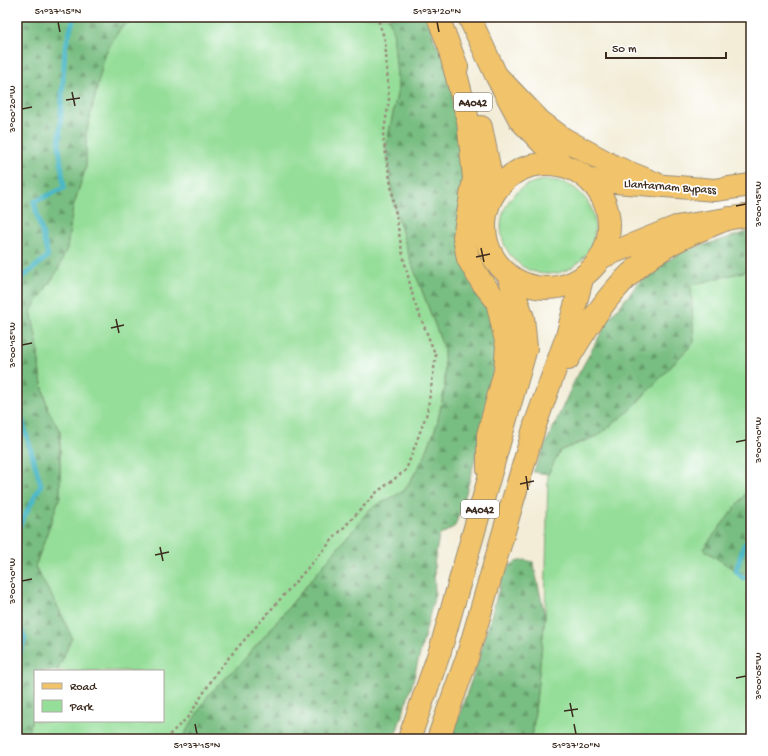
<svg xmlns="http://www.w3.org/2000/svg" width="768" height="756" viewBox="0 0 768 756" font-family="'Gochi Hand',sans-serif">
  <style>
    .green { fill: #95de99; stroke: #68845c }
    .forest { fill: url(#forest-firs); stroke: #5a7450 }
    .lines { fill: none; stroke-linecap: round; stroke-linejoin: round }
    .stream { stroke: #4cb8c8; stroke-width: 5 }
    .major-casing { stroke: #978c7b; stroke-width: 24 }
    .highway-casing { stroke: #978c7b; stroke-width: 24 }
    .path { stroke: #978c7b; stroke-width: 2.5; stroke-dasharray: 3 3; stroke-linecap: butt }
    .major { stroke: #f1c36a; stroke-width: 22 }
    .highway { stroke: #f1c36a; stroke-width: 22 }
    .ticks { fill: none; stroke: #3b2a1e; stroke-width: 1.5 }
    .labels { text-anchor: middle; stroke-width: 3.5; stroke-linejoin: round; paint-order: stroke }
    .shield { fill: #fff; stroke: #766a62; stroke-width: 1 }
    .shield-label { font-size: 11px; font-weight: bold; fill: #3b2a1e }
    .street-label { font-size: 12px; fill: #3b2a1e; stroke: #fff }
    .neatline { fill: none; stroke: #3b2a1e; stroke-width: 1.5 }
    .ticks-label { font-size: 10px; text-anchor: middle; fill: #3b2a1e }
  </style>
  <defs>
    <pattern id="forest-firs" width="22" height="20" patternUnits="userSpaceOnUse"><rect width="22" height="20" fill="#78bd81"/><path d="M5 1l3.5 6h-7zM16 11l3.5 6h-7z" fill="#649a69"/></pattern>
  </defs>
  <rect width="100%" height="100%" fill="#fff"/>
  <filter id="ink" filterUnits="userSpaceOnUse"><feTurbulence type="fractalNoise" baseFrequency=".025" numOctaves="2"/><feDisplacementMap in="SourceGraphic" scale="8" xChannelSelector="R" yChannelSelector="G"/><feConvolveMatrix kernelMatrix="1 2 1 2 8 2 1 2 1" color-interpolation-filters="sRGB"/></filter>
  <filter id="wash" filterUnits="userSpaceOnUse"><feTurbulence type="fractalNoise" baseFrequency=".012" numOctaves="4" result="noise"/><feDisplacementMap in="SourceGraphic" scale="16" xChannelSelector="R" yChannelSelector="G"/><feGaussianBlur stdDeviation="0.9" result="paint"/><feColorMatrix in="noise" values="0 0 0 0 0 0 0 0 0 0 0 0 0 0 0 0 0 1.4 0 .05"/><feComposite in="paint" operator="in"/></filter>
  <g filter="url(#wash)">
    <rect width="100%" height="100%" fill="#f3edd8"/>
    <path class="green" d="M140,17H388L393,29L398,89L386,147L394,205L410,259L444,349L445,387L437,424L424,458L404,491L370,509L187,730L183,739H26L35,710V721H163V671H57L72,638L59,609L35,567L60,496V431L48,410L40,375L37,341L31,311L58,270L67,248L73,207L86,167V134L105,54L121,27Z
      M501 227a47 47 0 1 1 94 0a47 47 0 1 1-94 0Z
      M751,270V487L703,549L736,571L751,575V739H532L545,616L548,474L560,451L599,435L629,411L694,342L690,285Z"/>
    <path class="forest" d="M17,17H140L121,27L105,54L86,134V167L73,207L67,248L58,270L31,311L37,341L40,375L48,410L60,431V496L35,567L59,609L72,638L57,671H35V710L26,739H17Z
      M388,17H428L434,39L446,63L456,107L464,191L498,344L486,418L466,493L455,526L439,536L434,564L435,594L412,685L394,739H183L187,730L209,694L241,663L269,631L370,509L404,491L424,458L437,424L445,387L444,349L410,259L394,205L386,147L398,89L393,30Z
      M751,231V270L691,285L694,342L629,411L599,435L560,451L548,474L533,472L574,382L609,319L645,275L683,251Z
      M751,487V575L736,571L703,549Z
      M525,560L533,562L545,616L532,739H451L479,658L504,571L515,562Z"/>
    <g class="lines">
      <path class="stream" d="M17,282L48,256L34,202L64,188L59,146L65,48L74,17
        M17,381L19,409L41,485L17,530
        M751,538L744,545L736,571L743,578L748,576L751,579
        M17,620L25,639L17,660"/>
    </g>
  </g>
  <g filter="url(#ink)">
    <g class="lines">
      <g class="major-casing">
        <path id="major" d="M438,17L457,67
          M469,17L496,75L520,120L564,166
          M451,55L468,120L474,178L464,237L468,259L481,281L497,301L507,346L505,371L488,435V469
          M496,75L540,121L564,139L613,166L655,183
          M481,127L494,192"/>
      </g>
      <g class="highway-casing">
        <path id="highway" d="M485 226a62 62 0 1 1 124 0a62 62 0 1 1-124 0Z
          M590,180L715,190L751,185
          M602,257L676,227L751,215
          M568,359C596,312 621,272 671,244C689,234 710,226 729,218
          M409,739L440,651L526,348L523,318L509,277
          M438,739L467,658L535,425L567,336L582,279"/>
      </g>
      <path class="path" d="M17,31L23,17
        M165,739L189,716L218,670L334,538L377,492L406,470L427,413L436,356L414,301L402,251L383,137L389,100L385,40L377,17"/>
      <use href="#major" class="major"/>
      <use href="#highway" class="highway"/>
    </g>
  </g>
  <path class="ticks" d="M58,22L60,32M437,22L439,32M72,92L75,106M66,100L80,98M22,109L32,107M736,206L746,204M481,248L484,262M476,257L490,254M116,319L119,333M111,328L124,325M22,345L32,343M736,442L746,440M526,476L528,490M520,484L534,481M160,547L163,561M155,555L169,552M22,581L32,579M736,678L746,676M570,703L573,717M564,711L578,709M195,724L197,734M574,724L576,734"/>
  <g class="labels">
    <g class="shield">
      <rect x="454" y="93" width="38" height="18" rx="3"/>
      <rect x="461" y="500" width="38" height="18" rx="3"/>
    </g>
    <g class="shield-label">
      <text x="473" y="106">A4042</text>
      <text x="480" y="513">A4042</text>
    </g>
    <g class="street-label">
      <text transform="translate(670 186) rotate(4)" y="4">Llantarnam Bypass</text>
    </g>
  </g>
  <rect width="768" height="756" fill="none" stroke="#fff" stroke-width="44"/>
  <rect x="34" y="670" width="130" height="52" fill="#ffffff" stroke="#b1aaa5"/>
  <rect x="42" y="683" width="20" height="6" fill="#f1c36a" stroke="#b1aaa5"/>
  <text x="70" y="690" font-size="12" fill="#3b2a1e">Road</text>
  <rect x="42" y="700" width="20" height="12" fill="#95de99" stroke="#b1aaa5"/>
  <text x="70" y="710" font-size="12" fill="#3b2a1e">Park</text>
  <path d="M606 52v6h120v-6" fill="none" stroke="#3b2a1e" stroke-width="2"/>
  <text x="612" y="52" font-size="12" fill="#3b2a1e" stroke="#ffffff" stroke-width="3" paint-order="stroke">50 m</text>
  <rect x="22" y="22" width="724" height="712" class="neatline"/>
  <g class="ticks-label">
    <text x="58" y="14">51°37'15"N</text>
    <text x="437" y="14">51°37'20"N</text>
    <text transform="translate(11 109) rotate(-90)" y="4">3°00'20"W</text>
    <text transform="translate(757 204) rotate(-90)" y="4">3°00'15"W</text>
    <text transform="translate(11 345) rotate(-90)" y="4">3°00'15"W</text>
    <text transform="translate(757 440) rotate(-90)" y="4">3°00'10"W</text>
    <text transform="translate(11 581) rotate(-90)" y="4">3°00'10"W</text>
    <text transform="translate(757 676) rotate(-90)" y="4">3°00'05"W</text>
    <text x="197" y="748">51°37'15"N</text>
    <text x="576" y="748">51°37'20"N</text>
  </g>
</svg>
